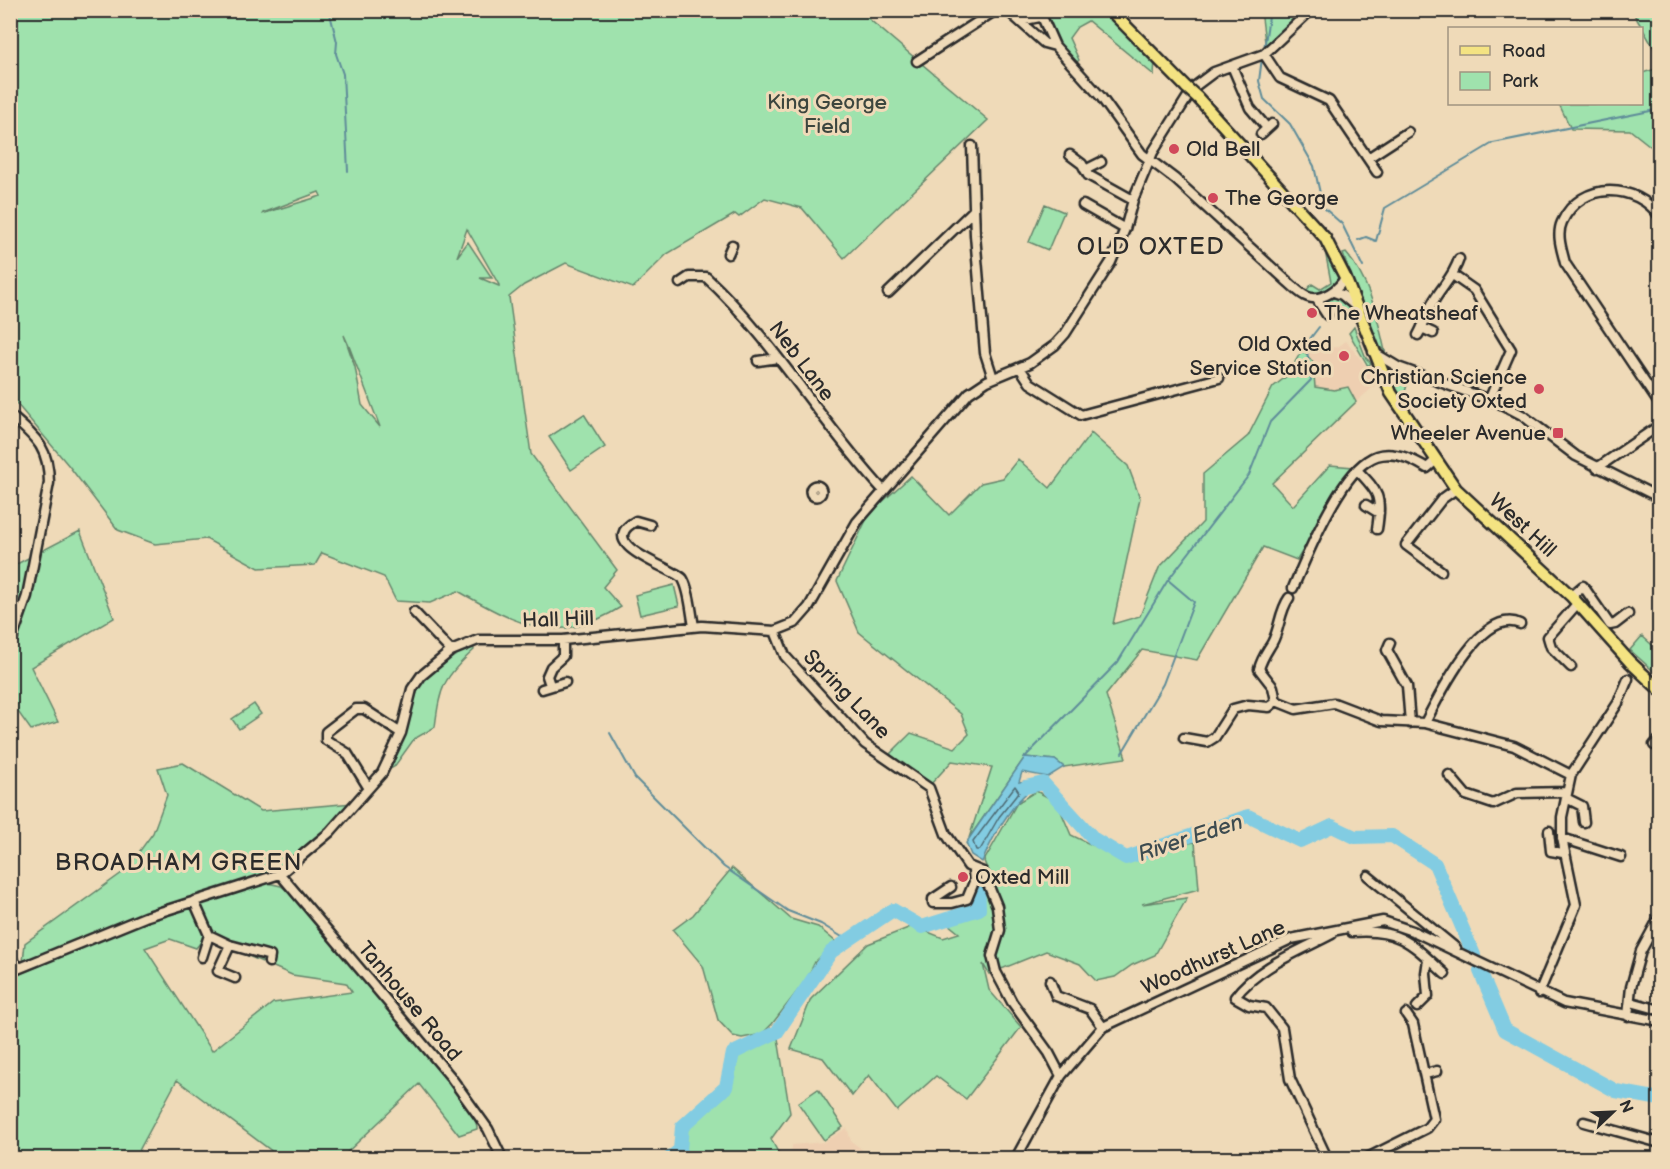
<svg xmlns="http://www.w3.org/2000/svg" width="1670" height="1169" viewBox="0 0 1670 1169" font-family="'Balsamiq Sans',sans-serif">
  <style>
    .built { fill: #eecfb1 }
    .green { fill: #9fe2ad; stroke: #65866c; stroke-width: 1.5; fill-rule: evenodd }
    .water { fill: #82cce2; stroke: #5f8c99; stroke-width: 1.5 }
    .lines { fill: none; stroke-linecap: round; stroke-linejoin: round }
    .shore { stroke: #4e6b74; stroke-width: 1.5 }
    .stream { stroke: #5f8c99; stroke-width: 2 }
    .river { stroke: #82cce2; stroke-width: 14 }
    .minor-casing { stroke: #2b2b2b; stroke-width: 13 }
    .major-casing { stroke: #2b2b2b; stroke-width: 15 }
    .minor { stroke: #efdab8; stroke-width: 8 }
    .major { stroke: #f4e382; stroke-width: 10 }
    .major-bridge-casing { stroke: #2b2b2b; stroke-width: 15; stroke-linecap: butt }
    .major-bridge { stroke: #f4e382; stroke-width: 10 }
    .poi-dot { fill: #d1495b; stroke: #efdab8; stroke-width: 2 }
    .labels { text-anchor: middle; stroke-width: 6; stroke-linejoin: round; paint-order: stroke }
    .park-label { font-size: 21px; fill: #3c463e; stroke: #efdab8 }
    .poi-label { font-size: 21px; fill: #2b2b2b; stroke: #efdab8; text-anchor: start }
    .street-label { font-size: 21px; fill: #2b2b2b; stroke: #efdab8 }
    .water-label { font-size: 22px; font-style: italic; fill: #3c4b50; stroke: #efdab8 }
    .quarter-label { font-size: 24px; letter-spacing: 1.5px; fill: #2b2b2b; stroke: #efdab8 }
  </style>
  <rect width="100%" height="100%" fill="#efdab8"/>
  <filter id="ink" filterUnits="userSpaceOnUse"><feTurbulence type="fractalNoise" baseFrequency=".0167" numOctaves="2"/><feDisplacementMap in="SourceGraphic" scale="12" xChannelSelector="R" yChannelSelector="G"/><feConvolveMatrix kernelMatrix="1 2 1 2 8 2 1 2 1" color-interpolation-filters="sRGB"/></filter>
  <g filter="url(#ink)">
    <path class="built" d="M1346,341L1379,382L1356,402L1348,387L1334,390L1315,387L1313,362L1302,350L1338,347Z
      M847,1128L851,1141L873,1158H791L792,1145L824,1142Z"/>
    <path class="green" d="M1261,10L1305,11L1266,50Z
      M10,11H873L869,19L988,120L844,258L802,208L765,198L739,217L735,214L667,254L633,288L566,263L524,285L509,297L531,454L617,570L603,587L621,607C557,647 518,625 458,591L430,603L396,601L384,577L322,553L315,565L259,568L206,539L155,544L118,530L69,466L11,397ZM319,192L321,196L262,214L263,213ZM467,229L499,285V286L480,278H492L468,242L457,257ZM344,335L349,346L380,427L362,405L355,367Z
      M1044,11H1101L1155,59L1154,75L1088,21L1077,27L1069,38L1079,60L1076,63L1056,39Z
      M1632,11H1659V48L1655,50Z
      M1659,68V153L1630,130L1571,129L1559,104H1642V73Z
      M1045,204L1064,212L1048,250L1029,242Z
      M1327,250L1340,277C1336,289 1316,297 1305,292L1312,284L1320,289L1331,282L1325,251Z
      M1346,253C1370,281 1377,316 1385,351L1374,342L1343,254Z
      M1333,297H1339L1350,306L1351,313L1328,305L1326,299Z
      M1354,327L1366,358L1371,363L1368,366L1349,333Z
      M1302,350L1313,362L1315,387L1334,390L1348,387L1356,402L1272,483L1293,506L1330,465L1353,467L1297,560L1263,547L1197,660L1142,650L1106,695L1126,758L1064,767L1055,760L1025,757L969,838L992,767L952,761L930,785L890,754L911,733L955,748L969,734L961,714L859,632L837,581L869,514L911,476L949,515L981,483L1003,478L1018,459L1050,488L1091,433L1128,466L1140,498L1113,624L1140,616L1159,568L1203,522V474L1248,436L1273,387L1287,376Z
      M1399,374L1409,377L1403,400L1392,381Z
      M584,414L605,447L571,470L549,437Z
      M80,531L114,618L31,667L58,722L31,730L11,702V567Z
      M674,585L679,606L640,615L635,595Z
      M1642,636L1659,651V676L1630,650Z
      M473,644L474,650C443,678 440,687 435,727L414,739L394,767L390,769C405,742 407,711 421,684C432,665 455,654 473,644Z
      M254,704L261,714L239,729L232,719Z
      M183,763L261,811L354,803L280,874L275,870L265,875L268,883L281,886L290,893C315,923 481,1105 477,1129L459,1135L419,1084L341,1158H281L177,1080L135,1158H11L10,978L133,927L129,920L23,962L25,943L126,870L153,833L167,795L158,768ZM205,937L292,975L346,983L352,992L273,1003L212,1051L145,948L170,939L196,948Z
      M1036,791L1057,802L1071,835L1115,856L1195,842L1199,889L1142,904L1187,898L1155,955L1132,965L1115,977L1096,981L1080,964L1046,951L989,974L983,964L989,990L1021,1027L966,1099L936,1076L897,1111L869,1075L852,1096L823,1058L791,1049L811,999L868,944L913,926L943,938L959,933L948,924L975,915L979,881L991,879L984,861L1017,803Z
      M732,868L791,919L818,927L836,942L815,962L806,980L772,1024L762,1034L742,1038L733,1036L718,1020L703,966L673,930L693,915Z
      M777,1032L790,1113L771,1139L781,1158H670L680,1149L682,1127L726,1087L733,1053Z
      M818,1089L843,1127L824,1140L798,1103Z"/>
    <path class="water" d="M1025,757L1055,760L1064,767L1048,777L1022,772L1019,782L1034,780L1043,783C1017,791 992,838 982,862L971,855L966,843Z"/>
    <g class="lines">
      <path class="shore" d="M1015,786L1019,792L999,817L980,850H976L973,842Z"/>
      <path class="stream" d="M329,10L337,42L336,54L343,74L348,171
        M1264,49L1270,10
        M1262,58L1259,81L1264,99L1290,124L1314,166L1323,207L1342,224L1363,267
        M1358,240L1366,237L1376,241L1385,208L1493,143L1660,109
        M610,733L635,778L724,867L788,911L821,924L847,940
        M1122,753L1163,684L1194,602L1168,580
        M1025,757L1118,662L1168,580L1249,475L1270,422L1311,380L1306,344L1319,327"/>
      <path class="river" d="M1026,787L1043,783L1094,839L1126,858L1248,816L1300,841L1332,826L1355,837L1392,836L1435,864L1474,955
        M1480,971L1505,1030L1616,1091L1660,1099
        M670,1158L680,1150L682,1127L726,1087L733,1053L777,1032L831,952L893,910L922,927L979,909L978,877"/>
      <g class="minor-casing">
        <path id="minor" d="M1007,10L1044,43L1055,46
          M1039,10L1055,46L1101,97L1142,154L1175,179L1288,282C1294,287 1301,295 1308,297C1321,302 1340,289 1345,277
          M1020,21L1040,17
          M1264,54L1280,78L1329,101L1377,172
          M917,61L996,10
          M1232,66L1250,108L1267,128
          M1261,134L1272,124
          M972,146L975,235L985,353L993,378
          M1070,155L1082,164L1088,175L1133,200
          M1368,158L1408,132
          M1085,170L1101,162
          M1083,205L1125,229
          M1660,217C1637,183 1581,180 1562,222C1556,235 1562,250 1565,263L1660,405
          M728,254L732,245
          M1454,276L1474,290L1511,350L1489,400
          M680,283L689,277H706C774,340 821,423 884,491
          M1334,292L1342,295L1355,306
          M888,293L974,210
          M1316,298L1327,315
          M1422,328L1433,333
          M1418,335C1424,325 1426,314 1432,304C1441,287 1453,278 1459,259
          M1373,352L1398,367L1501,404L1522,415L1576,456L1660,498
          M758,361L778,358
          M1020,368L1030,383L1081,415L1219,378
          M10,415C36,438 49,447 49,483L27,596L10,645
          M1597,468L1660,425
          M1357,470C1379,492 1382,497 1377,529
          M810.5 491a5.5 5.5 0 1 1 11 0a5.5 5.5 0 1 1-11 0Z
          M1366,505L1379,513
          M650,525L636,521C591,545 677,569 683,579C690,591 691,612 694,626
          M1441,571L1406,545L1442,499L1456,489
          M1293,588C1307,555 1338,480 1367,461C1386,447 1409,457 1427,468L1435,461
          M1571,596L1583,586L1610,625L1615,624L1628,614
          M414,612L451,651
          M775,631L785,656L865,744L929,788L946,834L968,866L983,872L997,906L1000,930L992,956L996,972L1012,1002L1049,1053L1061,1076
          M1390,643L1387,650L1407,686L1410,723
          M1571,667L1551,647L1548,637L1577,604
          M550,685L547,676L551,667L563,656V640
          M542,689L565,682
          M1276,701L1296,709L1334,703L1381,721L1425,723L1514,746L1571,775
          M1276,701L1273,687L1259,669C1262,658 1266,653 1272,643C1280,629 1279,612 1289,598
          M1425,723C1439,696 1482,606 1520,624
          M1184,738L1207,742L1215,737L1233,709L1248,705L1269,707L1276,701
          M1654,745L1660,739
          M1449,775L1466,795L1493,804L1517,793L1567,792
          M368,787L347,753L326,740V732L356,709H364L401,733
          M1566,798L1582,806L1584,822
          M1549,831L1551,851L1563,853
          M1562,838L1621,857
          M280,874L450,1076L488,1129L502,1158
          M1368,876L1456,948
          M951,887L933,899V903H952L967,899L974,882L973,870
          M194,901L209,935L230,945L270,956L269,962
          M1352,932C1400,928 1412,944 1445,974
          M230,945L218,971L235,978
          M202,957L209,935
          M10,958L19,967
          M10,972L145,917L280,874L330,832L382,773L401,733L412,689L421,676L451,651L478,640H563L702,626L775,631L795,623L809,607L857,522L969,393L987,381L1030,363L1055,345L1065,334L1111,262L1125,229L1133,200L1153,152L1194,87L1214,72L1264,54L1311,10
          M1050,981L1056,996L1090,1009L1103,1027
          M1539,993L1576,905L1562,838V817L1571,775L1618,703L1628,679
          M1631,1002L1660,1010
          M1417,1007L1428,996L1426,973L1428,959
          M1628,1016L1631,987L1641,951L1660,916
          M1425,1074L1437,1071
          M1584,1122L1660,1143
          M1016,1158L1061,1076L1103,1027L1291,939L1383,921L1415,932L1564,1003L1660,1021
          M1327,1158L1290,1079L1282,1028L1266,1008L1249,1005L1235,997C1257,967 1300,951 1332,934
          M1367,1158L1427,1128L1434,1119L1413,1024L1406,1014"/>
      </g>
      <g class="major-casing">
        <path id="major" d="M1110,10L1187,88
          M1197,97L1325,238L1345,277L1391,393L1456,489L1571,596L1630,662L1660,690"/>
      </g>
      <use href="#minor" class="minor"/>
      <use href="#major" class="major"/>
      <g class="major-bridge-casing">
        <path id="major-bridge" d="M1187,88L1197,97"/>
      </g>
      <use href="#major-bridge" class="major-bridge"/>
    </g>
  </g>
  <g class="poi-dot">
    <circle cx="1174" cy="149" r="6"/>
    <circle cx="1213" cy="198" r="6"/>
    <circle cx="1312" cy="313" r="6"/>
    <circle cx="1344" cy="356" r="6"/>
    <circle cx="1539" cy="389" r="6"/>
    <rect x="1552" y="427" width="12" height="12" rx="3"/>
    <circle cx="963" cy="877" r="6"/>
  </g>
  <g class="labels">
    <g class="park-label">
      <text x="827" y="109">King George<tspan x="827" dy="24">Field</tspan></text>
    </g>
    <g class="poi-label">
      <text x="1186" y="156">Old Bell</text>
      <text x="1225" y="205">The George</text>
      <text x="1324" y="320">The Wheatsheaf</text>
      <text x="1332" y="351" text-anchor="end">Old Oxted<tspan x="1332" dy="24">Service Station</tspan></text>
      <text x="1527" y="384" text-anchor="end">Christian Science<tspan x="1527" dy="24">Society Oxted</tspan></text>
      <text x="1546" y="440" text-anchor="end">Wheeler Avenue</text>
      <text x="975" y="884">Oxted Mill</text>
    </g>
    <g class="street-label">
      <text transform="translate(802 361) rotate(53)" y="7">Neb Lane</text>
      <text transform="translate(1523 525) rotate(43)" y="7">West Hill</text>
      <text transform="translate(558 619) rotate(-2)" y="7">Hall Hill</text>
      <text transform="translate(847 694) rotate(46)" y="7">Spring Lane</text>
      <text transform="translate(1213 957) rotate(-24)" y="7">Woodhurst Lane</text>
      <text transform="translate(410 1001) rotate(50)" y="7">Tanhouse Road</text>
    </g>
    <g class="water-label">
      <text transform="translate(1190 837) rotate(-18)" y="8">River Eden</text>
    </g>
    <g class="quarter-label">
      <text x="1151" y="254">OLD OXTED</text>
      <text x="179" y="870">BROADHAM GREEN</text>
    </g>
  </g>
  <rect width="1670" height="1169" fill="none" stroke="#efdab8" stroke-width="36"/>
  <rect x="18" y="18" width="1634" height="1133" fill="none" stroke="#2b2b2b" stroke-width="2" filter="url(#ink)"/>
  <rect x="1448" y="27" width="195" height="78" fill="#efdab8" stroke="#a19480" stroke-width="1.5"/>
  <rect x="1460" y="46" width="30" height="9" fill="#f4e382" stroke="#a19480" stroke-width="1.5"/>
  <text x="1502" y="57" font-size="18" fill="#2b2b2b">Road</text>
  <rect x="1460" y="72" width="30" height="18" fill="#9fe2ad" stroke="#a19480" stroke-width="1.5"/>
  <text x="1502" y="87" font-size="18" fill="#2b2b2b">Park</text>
  <g transform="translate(1613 1112) rotate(67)" stroke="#efdab8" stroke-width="4.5" paint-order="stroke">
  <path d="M0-4.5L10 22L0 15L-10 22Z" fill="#2b2b2b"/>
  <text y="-9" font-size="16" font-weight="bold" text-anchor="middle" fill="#2b2b2b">N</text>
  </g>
</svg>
